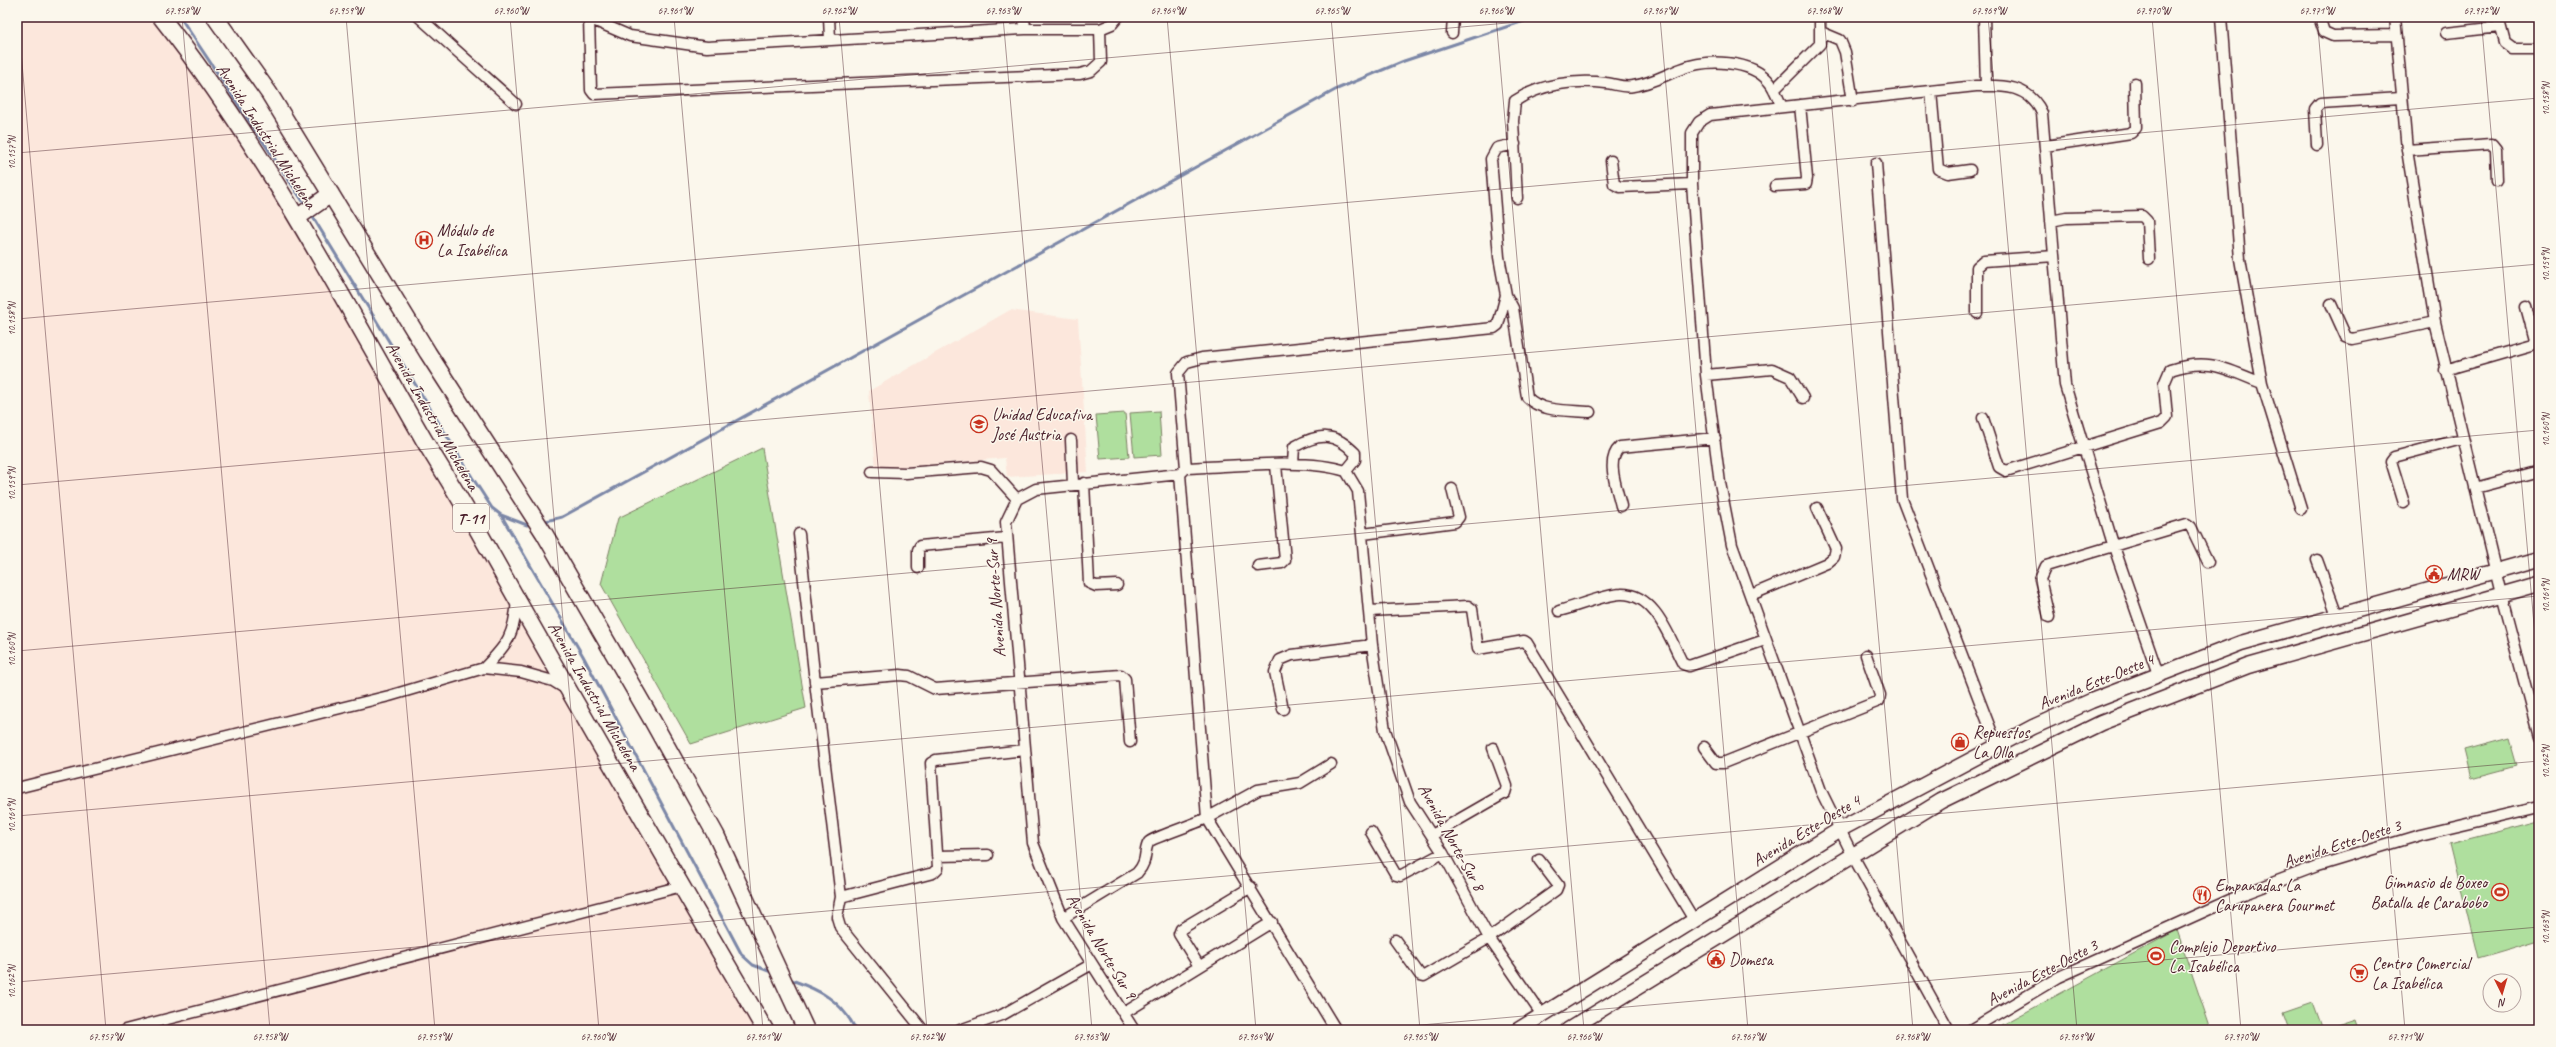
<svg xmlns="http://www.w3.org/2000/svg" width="2556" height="1047" viewBox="0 0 2556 1047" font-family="Caveat,sans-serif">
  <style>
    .built { fill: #fce7dc }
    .green { fill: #afdf9e; stroke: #7c7f64 }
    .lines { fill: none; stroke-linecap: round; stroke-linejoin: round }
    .stream { stroke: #7c87a7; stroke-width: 3 }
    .street-casing { stroke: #4a1f2b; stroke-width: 13 }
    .secondary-casing { stroke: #4a1f2b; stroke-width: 17 }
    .primary-casing { stroke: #4a1f2b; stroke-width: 19 }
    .street { stroke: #fbf7ec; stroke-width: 10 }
    .secondary { stroke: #fbf7ec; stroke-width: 14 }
    .primary { stroke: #fbf7ec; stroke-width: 16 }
    .ticks { fill: none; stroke: #4a1f2b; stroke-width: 1; stroke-opacity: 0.45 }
    .labels { text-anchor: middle; stroke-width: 3; stroke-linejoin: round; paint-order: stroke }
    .shield { fill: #fbf7ec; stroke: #7f6065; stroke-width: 1 }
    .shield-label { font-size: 16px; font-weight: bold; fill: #4a1f2b }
    .street-label { font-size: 17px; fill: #4a1f2b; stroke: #fbf7ec }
    .poi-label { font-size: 17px; fill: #4a1f2b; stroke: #fbf7ec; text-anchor: start }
    .neatline { fill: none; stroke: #4a1f2b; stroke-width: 1.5 }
    .ticks-label { font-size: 10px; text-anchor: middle; fill: #4a1f2b }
  </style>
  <rect width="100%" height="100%" fill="#fbf7ec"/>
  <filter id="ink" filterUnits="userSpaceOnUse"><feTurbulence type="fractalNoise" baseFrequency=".025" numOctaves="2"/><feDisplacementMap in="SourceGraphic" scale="8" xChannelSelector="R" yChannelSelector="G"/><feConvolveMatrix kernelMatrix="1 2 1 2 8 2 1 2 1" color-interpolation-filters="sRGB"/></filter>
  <g filter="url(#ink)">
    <path class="built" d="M17,17H148L189,60L257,154L765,1030H17Z
      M1010,310L1078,319L1088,472L1007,477L1005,458L876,469L869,391Z"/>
    <path class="green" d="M1159,411L1162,455L1134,457L1130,413Z
      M1125,413L1129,457L1100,459L1096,415Z
      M762,448L806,708L691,744L601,584L618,518Z
      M2509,738L2517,766L2472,778L2465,750Z
      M2539,821V940L2478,958L2450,844Z
      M2177,930L2211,1030H1993Z
      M2313,1003L2322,1028L2290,1030L2284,1013Z
      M2355,1020L2357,1026L2347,1030H2325Z"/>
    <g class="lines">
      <path class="stream" d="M180,17L306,206
        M311,214L472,477L492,508L501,515L583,656L742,955L753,965L774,973
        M501,515L527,525L533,524
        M542,522L562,517L1337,89L1404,61L1536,17
        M789,979C820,990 841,1000 856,1030"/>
      <g class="street-casing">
        <path id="street" d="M419,17L516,104
          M586,17L630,36L707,47L1025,29H1100L1112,24L1118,17
          M829,17L830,40
          M1024,17L1025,29
          M1984,17L1986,86
          M2221,17L2240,259L2262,383L2301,509
          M2319,17L2324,32L2333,36L2396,35
          M2395,17L2407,150L2435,322L2501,594L2539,737
          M2498,17L2505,43L2513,49H2539
          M589,18L591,90L594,94L1080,74L1091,71L1101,62L1100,29
          M1821,32L1840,40L1845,52L1853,101
          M1452,33L1453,17
          M2446,33L2500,27
          M1774,90L1820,44V17
          M1931,91L1938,169L1948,173L1970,170
          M2317,145L2315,109L2320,103L2401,98
          M2045,146L2131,133L2136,128L2135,83
          M2407,150L2492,144L2496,149L2497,181
          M1611,161L1614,184L1620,187L1692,184
          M1876,163L1902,499L1997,746
          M1775,186L1806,184L1807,178L1800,105
          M1517,198L1513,121L1515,101C1540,84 1576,79 1606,83C1616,84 1622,88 1633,86C1650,84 1665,75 1681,69C1706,59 1752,59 1770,83C1775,89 1778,99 1782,107
          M2051,221L2066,218L2142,216L2147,221L2149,259
          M1506,295L1513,308L1527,397C1541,413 1570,410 1590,412
          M2331,304L2346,337L2352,339L2435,322
          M1977,313V267L1984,261L2054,256
          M2445,370L2532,345L2535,340L2526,307
          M1706,375L1772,369L1790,377L1803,398
          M1983,418L1999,467L2006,471L2161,423L2167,417L2164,384L2170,370C2210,357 2225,369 2262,383
          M1071,440L1073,484
          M1293,464L1294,447C1319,433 1335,432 1355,453V460L1346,471
          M1186,468L1178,373L1187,362L1202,358L1494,328L1498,325L1506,295L1499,257L1491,159L1497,148L1515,144
          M872,472L906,473L981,467L991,470L1017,499
          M1180,474L1207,818L1258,790L1300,783L1331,764
          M1084,483L1089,583L1096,586L1117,585
          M2475,488L2539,471
          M2404,503L2391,461L2394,457L2462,439
          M1621,506C1617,488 1605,460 1620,447L1715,438
          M799,534L815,682
          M1363,534L1455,522L1459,517L1452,489
          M2317,560L2337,615
          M1258,566L1282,563L1285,560L1276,465
          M918,568V550L920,546L1006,538
          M1751,595L1827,563L1834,557L1836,549L1817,508
          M1369,611L1468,606L1472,609L1478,649L1524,641L1527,643L1694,920
          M1559,611C1575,607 1606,594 1621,594C1656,593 1670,640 1683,664L1689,666L1765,640
          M2049,617L2040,579L2046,566L2187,524L2191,527L2208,562
          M484,668C508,644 514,635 517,601
          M1283,709L1275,672L1280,660L1292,655L1372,645
          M1704,747L1716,763H1723L1879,701L1880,695L1866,655
          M17,788L389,696L484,668L521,672L553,681L566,689
          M1371,832L1396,875L1400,876L1443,853
          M1432,835L1505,793L1507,786L1493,748
          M937,856L988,855
          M841,897L933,873L938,868L931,763L936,760L1024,750
          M1063,918L1137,873C1149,860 1143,850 1149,842C1152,838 1198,823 1207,818L1336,1030
          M1395,940L1420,975L1424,976L1489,938L1556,890L1558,885L1539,860
          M1199,966L1179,934L1181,929L1251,887
          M1124,1013L1272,922
          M125,1030L682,886
          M923,1030L840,927L837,917L841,897L815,682L900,675L909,676L935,689L1121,675L1125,679L1130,742
          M960,1030L1002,1015L1092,964
          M1134,1030L1063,918L1033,843L1006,522L1017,499L1036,489L1180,474L1186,468C1231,467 1304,457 1346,471L1358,491L1372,645L1385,730L1410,802L1443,853L1489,938L1542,1015
          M1949,1030L1853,856L1821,791L1732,545L1720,483L1706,375L1692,184V133L1699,122L1710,115L1976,86C2004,85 2029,85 2042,113L2065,385L2113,544L2158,674
          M1970,1030L2059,977L2243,894L2317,866L2420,835L2539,807"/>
      </g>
      <g class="secondary-casing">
        <path id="secondary" d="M1518,1030L1839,830L2033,727L2091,701L2241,643L2539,559
          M1568,1030L1941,801L2101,723L2248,666L2539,584"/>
      </g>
      <g class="primary-casing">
        <path id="primary" d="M161,17C264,147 341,296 424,440C439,465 455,490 470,516C566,688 666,859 765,1030
          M215,17L269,93L428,353L544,533L652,720L716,835L806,1030
          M298,217L331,194"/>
      </g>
      <use href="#street" class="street"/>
      <use href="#secondary" class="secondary"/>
      <use href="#primary" class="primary"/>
    </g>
  </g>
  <path class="ticks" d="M18,17L106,1030M182,17L270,1030M346,17L435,1030M510,17L599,1030M674,17L763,1030M839,17L927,1030M1003,17L1092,1030M1167,17L1256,1030M1331,17L1420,1030M1496,17L1584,1030M1660,17L1748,1030M1824,17L1913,1030M1988,17L2077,1030M2152,17L2241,1030M2317,17L2405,1030M2481,17L2539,682M17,153L1576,17M17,319L2539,98M17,485L2539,264M17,651L2539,430M17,816L2539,596M17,982L2539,761M1364,1030L2539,927"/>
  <defs>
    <g id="hospital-ring" transform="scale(0.9)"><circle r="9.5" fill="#fbf7ec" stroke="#c8321e" stroke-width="1.5"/><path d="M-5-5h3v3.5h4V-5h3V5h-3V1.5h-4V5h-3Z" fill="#c8321e"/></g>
    <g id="school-ring" transform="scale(0.9)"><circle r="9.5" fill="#fbf7ec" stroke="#c8321e" stroke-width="1.5"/><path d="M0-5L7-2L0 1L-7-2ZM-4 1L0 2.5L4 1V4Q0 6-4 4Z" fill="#c8321e"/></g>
    <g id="civic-ring" transform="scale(0.9)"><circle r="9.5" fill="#fbf7ec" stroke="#c8321e" stroke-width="1.5"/><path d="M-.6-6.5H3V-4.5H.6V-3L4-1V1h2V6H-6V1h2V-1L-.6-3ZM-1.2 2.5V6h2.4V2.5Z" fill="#c8321e"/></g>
    <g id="shop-ring" transform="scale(0.9)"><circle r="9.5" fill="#fbf7ec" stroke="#c8321e" stroke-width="1.5"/><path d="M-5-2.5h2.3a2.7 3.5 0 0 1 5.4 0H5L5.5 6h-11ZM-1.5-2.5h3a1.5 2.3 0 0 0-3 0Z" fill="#c8321e"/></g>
    <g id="stadium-ring" transform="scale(0.9)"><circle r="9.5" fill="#fbf7ec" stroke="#c8321e" stroke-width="1.5"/><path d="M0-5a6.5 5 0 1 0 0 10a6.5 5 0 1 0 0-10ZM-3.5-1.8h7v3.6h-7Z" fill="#c8321e"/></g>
    <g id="restaurant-ring" transform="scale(0.9)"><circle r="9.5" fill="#fbf7ec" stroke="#c8321e" stroke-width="1.5"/><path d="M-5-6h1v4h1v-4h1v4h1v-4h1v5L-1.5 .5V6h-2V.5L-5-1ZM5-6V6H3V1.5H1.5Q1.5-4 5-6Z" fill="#c8321e"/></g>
    <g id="supermarket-ring" transform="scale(0.9)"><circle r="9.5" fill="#fbf7ec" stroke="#c8321e" stroke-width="1.5"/><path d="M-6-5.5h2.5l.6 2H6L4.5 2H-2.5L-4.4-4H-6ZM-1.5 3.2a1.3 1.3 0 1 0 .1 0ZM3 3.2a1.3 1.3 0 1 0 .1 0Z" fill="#c8321e"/></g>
  </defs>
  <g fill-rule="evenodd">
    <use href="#hospital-ring" x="424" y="240"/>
    <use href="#school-ring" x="979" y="424"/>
    <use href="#civic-ring" x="2434" y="574"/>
    <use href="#shop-ring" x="1960" y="742"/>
    <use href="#stadium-ring" x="2500" y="892"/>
    <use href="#restaurant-ring" x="2202" y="895"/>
    <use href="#stadium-ring" x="2156" y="956"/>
    <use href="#civic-ring" x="1716" y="959"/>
    <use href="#supermarket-ring" x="2359" y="973"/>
  </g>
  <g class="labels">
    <rect class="shield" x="453" y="504" width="36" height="28" rx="3"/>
    <g class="shield-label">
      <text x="471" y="524">T-11</text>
    </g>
    <g class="street-label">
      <text transform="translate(267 136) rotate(57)" y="6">Avenida Industrial Michelena</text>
      <text transform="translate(433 416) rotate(60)" y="6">Avenida Industrial Michelena</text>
      <text transform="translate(995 598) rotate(-94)" y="6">Avenida Norte-Sur 9</text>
      <text transform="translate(2096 681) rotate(-22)" y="6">Avenida Este-Oeste 4</text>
      <text transform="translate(595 696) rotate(60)" y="6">Avenida Industrial Michelena</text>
      <text transform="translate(1806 830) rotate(-31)" y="6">Avenida Este-Oeste 4</text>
      <text transform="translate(1452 837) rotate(61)" y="6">Avenida Norte-Sur 8</text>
      <text transform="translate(2342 843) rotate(-18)" y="6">Avenida Este-Oeste 3</text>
      <text transform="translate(1102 946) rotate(59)" y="6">Avenida Norte-Sur 9</text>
      <text transform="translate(2042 972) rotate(-28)" y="6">Avenida Este-Oeste 3</text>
    </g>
    <g class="poi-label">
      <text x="437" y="236">Módulo de<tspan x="437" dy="20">La Isabélica</tspan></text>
      <text x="992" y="420">Unidad Educativa<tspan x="992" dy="20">José Austria</tspan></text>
      <text x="2447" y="580">MRW</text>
      <text x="1973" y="738">Repuestos<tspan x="1973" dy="20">La Olla</tspan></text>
      <text x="2487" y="888" text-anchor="end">Gimnasio de Boxeo<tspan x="2487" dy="20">Batalla de Carabobo</tspan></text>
      <text x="2215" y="891">Empanadas La<tspan x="2215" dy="20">Carupanera Gourmet</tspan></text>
      <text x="2169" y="952">Complejo Deportivo<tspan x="2169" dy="20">La Isabélica</tspan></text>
      <text x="1729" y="965">Domesa</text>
      <text x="2372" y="969">Centro Comercial<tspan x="2372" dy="20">La Isabélica</tspan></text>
    </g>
  </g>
  <rect width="2556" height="1047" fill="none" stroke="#fbf7ec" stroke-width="44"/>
  <g transform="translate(2502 993) rotate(175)"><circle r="19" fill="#fbf7ec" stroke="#b4a19f"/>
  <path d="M0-3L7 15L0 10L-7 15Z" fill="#c8321e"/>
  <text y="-6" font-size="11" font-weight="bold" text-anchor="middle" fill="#4a1f2b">N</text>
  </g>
  <rect x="22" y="22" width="2512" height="1003" class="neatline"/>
  <g class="ticks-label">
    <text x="182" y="14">67.958°W</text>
    <text x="346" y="14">67.959°W</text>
    <text x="511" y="14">67.960°W</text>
    <text x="675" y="14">67.961°W</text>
    <text x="839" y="14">67.962°W</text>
    <text x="1003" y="14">67.963°W</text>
    <text x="1168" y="14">67.964°W</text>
    <text x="1332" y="14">67.965°W</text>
    <text x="1496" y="14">67.966°W</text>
    <text x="1660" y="14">67.967°W</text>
    <text x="1824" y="14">67.968°W</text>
    <text x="1989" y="14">67.969°W</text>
    <text x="2153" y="14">67.970°W</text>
    <text x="2317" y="14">67.971°W</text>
    <text x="2481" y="14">67.972°W</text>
    <text transform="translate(2545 99) rotate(-90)" y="4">10.158°N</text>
    <text transform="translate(11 153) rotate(-90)" y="4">10.157°N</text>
    <text transform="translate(2545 265) rotate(-90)" y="4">10.159°N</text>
    <text transform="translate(11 319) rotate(-90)" y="4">10.158°N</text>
    <text transform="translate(2545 430) rotate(-90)" y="4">10.160°N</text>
    <text transform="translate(11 484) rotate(-90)" y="4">10.159°N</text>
    <text transform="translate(2545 596) rotate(-90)" y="4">10.161°N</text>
    <text transform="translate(11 650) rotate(-90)" y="4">10.160°N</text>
    <text transform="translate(2545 762) rotate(-90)" y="4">10.162°N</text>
    <text transform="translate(11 816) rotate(-90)" y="4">10.161°N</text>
    <text transform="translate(2545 928) rotate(-90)" y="4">10.163°N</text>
    <text transform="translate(11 982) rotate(-90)" y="4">10.162°N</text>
    <text x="106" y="1040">67.957°W</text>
    <text x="270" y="1040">67.958°W</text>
    <text x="434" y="1040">67.959°W</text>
    <text x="598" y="1040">67.960°W</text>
    <text x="763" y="1040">67.961°W</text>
    <text x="927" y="1040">67.962°W</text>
    <text x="1091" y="1040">67.963°W</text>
    <text x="1255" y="1040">67.964°W</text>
    <text x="1420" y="1040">67.965°W</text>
    <text x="1584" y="1040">67.966°W</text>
    <text x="1748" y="1040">67.967°W</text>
    <text x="1912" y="1040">67.968°W</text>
    <text x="2076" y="1040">67.969°W</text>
    <text x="2241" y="1040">67.970°W</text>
    <text x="2405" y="1040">67.971°W</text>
  </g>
</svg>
